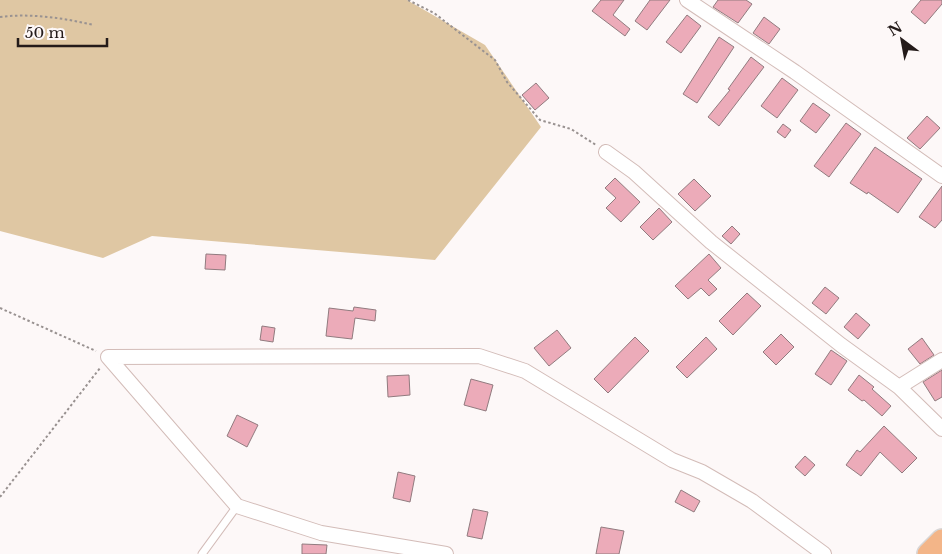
<svg xmlns="http://www.w3.org/2000/svg" width="942" height="554" viewBox="0 0 942 554" font-family="'Libre Baskerville',serif">
  <style>
    .green { fill: #dfc7a3 }
    .building { fill: #ecabb9; stroke: #917b7f }
    .lines { fill: none; stroke-linecap: round; stroke-linejoin: round }
    .lane-casing { stroke: #d3bcb8; stroke-width: 9 }
    .street-casing { stroke: #d3bcb8; stroke-width: 16 }
    .primary-casing { stroke: #d8d6d6; stroke-width: 24 }
    .path { stroke: #999291; stroke-width: 2; stroke-dasharray: 2.5 2.5; stroke-linecap: butt }
    .lane { stroke: #fff; stroke-width: 7 }
    .street { stroke: #fff; stroke-width: 14 }
    .primary { stroke: #f3b588; stroke-width: 21 }
  </style>
  <rect width="100%" height="100%" fill="#fdf8f8"/>
  <path class="green" d="M0,0H407L485,45L541,127L435,260L152,236L103,258L0,231Z"/>
  <path class="building" d="M601,0H624L613,15L630,29L625,36L592,11Z
    M650,0H670L647,30L635,21Z
    M718,0H746L752,4L738,23L713,7Z
    M921,0H942V4L925,24L911,12Z
    M687,15L701,26L681,53L666,42Z
    M764,17L780,29L769,44L753,33Z
    M719,37L734,47L697,103L683,94Z
    M751,57L764,67L719,126L708,117L730,90L728,89Z
    M782,78L798,90L777,118L761,106Z
    M536,83L549,98L535,110L522,95Z
    M813,103L830,115L816,133L800,121Z
    M927,116L940,128L920,149L907,138Z
    M846,123L861,134L829,177L814,166Z
    M783,124L791,130L785,138L777,132Z
    M875,147L922,179L898,213L868,192L867,194L850,183Z
    M615,178L640,202L621,222L606,208L616,198L605,188Z
    M694,179L711,196L695,211L678,194Z
    M942,186V220L935,228L919,217Z
    M659,208L672,222L653,240L640,227Z
    M732,226L740,234L731,244L722,236Z
    M206,254L226,255L225,270L205,269Z
    M709,254L721,268L708,280L717,289L709,296L701,288L688,299L675,286Z
    M825,287L839,298L826,314L812,303Z
    M747,293L761,306L733,335L719,321Z
    M354,307L376,310L375,321L355,318L352,339L326,336L329,308L353,311Z
    M856,313L870,325L858,339L844,327Z
    M262,326L275,328L273,342L260,340Z
    M557,330L571,348L549,366L534,348Z
    M781,334L794,347L776,365L763,352Z
    M635,337L649,351L608,393L594,379Z
    M706,337L717,349L687,378L676,367Z
    M922,338L934,355L920,364L908,349Z
    M831,350L847,361L831,385L815,374Z
    M942,370V397L935,401L923,382Z
    M409,375L410,395L388,397L387,376Z
    M859,375L874,387L872,389L891,406L882,416L864,400L862,401L848,390Z
    M471,379L493,385L486,411L464,405Z
    M237,415L258,425L247,447L227,436Z
    M884,426L917,458L902,473L880,452L861,476L846,465L857,450L860,452Z
    M805,456L815,465L805,476L795,467Z
    M398,472L415,476L410,502L393,498Z
    M681,490L700,501L694,512L675,502Z
    M473,509L488,512L482,539L467,536Z
    M601,527L624,531L619,554H596Z
    M302,544L327,545L326,554H302Z"/>
  <g class="lines">
    <g class="lane-casing">
      <path id="lane" d="M202,554L237,506"/>
    </g>
    <g class="street-casing">
      <path id="street" d="M687,0L795,72L942,176
        M606,152L634,172L711,242L841,345L899,387L942,429
        M108,357L479,356L525,371L672,460L702,472L752,501L824,554
        M108,357L237,506L321,533L446,554
        M899,387L942,360"/>
    </g>
    <g class="primary-casing">
      <path id="primary" d="M928,554L942,540"/>
    </g>
    <path class="path" d="M408,0L434,13L495,60L507,82L540,120L571,129L596,145
      M0,17C31,13 63,18 94,25
      M0,308L96,351
      M0,497L100,368"/>
    <use href="#lane" class="lane"/>
    <use href="#street" class="street"/>
    <use href="#primary" class="primary"/>
  </g>
  <g transform="translate(902 40) rotate(328)" stroke="#fdf8f8" stroke-width="4" paint-order="stroke">
  <path d="M0-4L9 19L0 12L-9 19Z" fill="#241b1a"/>
  <text y="-8" font-size="14" font-weight="bold" text-anchor="middle" fill="#241b1a">N</text>
  </g>
  <path d="M18 38v8h89v-8" fill="none" stroke="#241b1a" stroke-width="2.5"/>
  <text x="25" y="38" font-size="15" fill="#241b1a" stroke="#fdf8f8" stroke-width="4" paint-order="stroke">50 m</text>
</svg>
